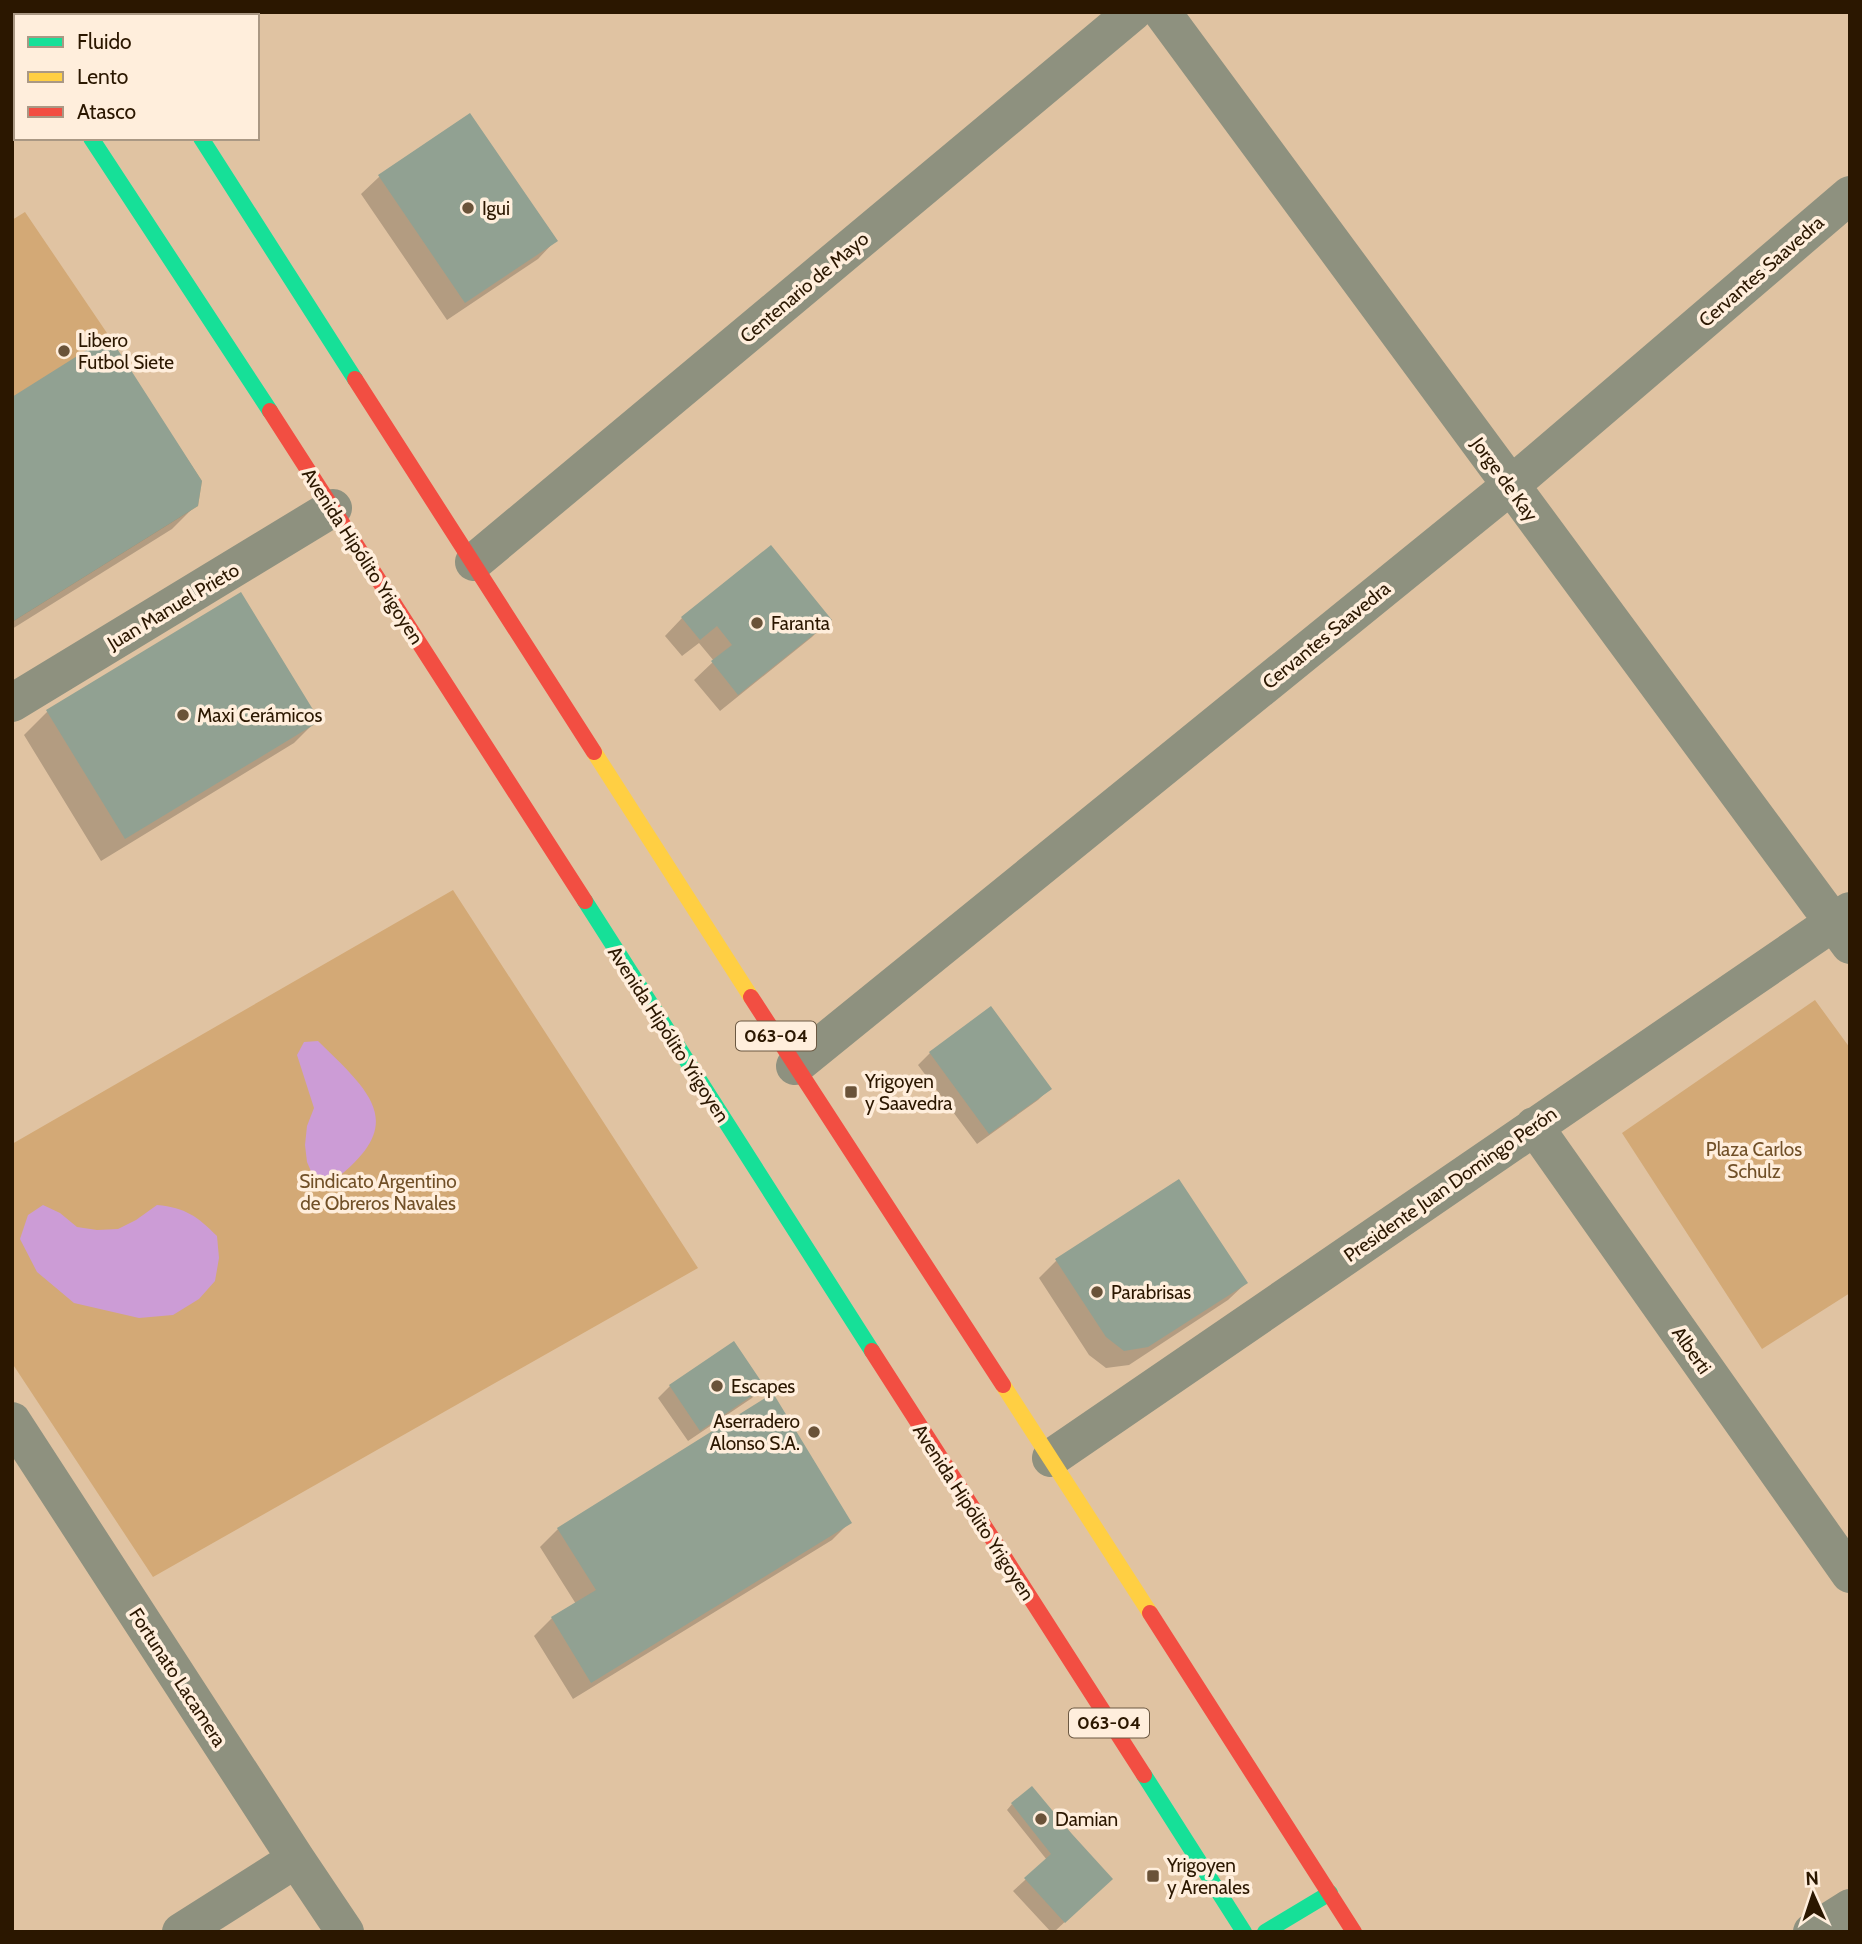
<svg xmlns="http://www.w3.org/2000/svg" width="1862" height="1944" viewBox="0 0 1862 1944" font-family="Cabin,sans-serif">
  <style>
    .green { fill: #d3a976 }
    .water { fill: #cc9cd6 }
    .shadow { fill: #0003 }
    .building { fill: #91a192 }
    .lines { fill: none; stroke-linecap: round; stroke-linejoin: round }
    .street { stroke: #8e917f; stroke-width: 38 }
    .fast { stroke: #16e098; stroke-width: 16 }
    .slow { stroke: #ffcf43; stroke-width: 16 }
    .jam { stroke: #f24e42; stroke-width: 16 }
    .poi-dot { fill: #6a5339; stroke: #ffeedc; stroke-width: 2.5 }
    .labels { text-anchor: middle; stroke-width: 7; stroke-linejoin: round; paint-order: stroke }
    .shield { fill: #ffeedc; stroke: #6b5842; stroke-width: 2 }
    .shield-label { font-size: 18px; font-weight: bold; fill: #2b1700 }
    .poi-label { font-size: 19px; fill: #2b1700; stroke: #ffeedc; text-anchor: start }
    .street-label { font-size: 19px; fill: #2b1700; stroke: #ffeedc }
    .park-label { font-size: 19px; fill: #715028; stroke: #ffeedc }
  </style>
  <rect width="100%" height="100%" fill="#e0c3a2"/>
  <path class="green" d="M25,212L109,336L107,338L202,481L198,506L12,622V220Z
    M453,890L698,1268L153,1577L12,1363V1144Z
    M1815,1000L1850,1048V1293L1762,1349L1622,1133Z"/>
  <path class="water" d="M318,1041C376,1097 408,1126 328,1185L313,1176L307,1162L305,1145L307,1126L314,1108L297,1055L304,1042Z
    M43,1205L60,1213L77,1227L97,1230L118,1229L136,1220L157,1205C186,1208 197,1216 217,1236L219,1258L215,1281L199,1299L173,1315L139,1318L74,1303L37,1272L20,1239L28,1215Z"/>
  <path class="shadow" d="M470,115L555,241L538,259L447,320L361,194L379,177Z
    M12,399L196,505L172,529L12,629Z
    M682,618L829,620L812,637L720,711L694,680L714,661L699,643L682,656L665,636Z
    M47,712L317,720L294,743L101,861L24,735Z
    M930,1053L1049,1089L1038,1100L977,1144L918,1065Z
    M1056,1261L1246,1283L1228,1300L1129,1365L1106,1368L1089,1355L1039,1278Z
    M670,1386H763L752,1398L688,1441L658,1398Z
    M773,1396L849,1523L832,1540L573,1699L534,1636L552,1618L576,1604L540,1547L558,1529Z
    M1012,1804L1099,1890L1054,1932H1051L1013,1891L1047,1860L1007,1810Z"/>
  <path class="building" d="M470,113L558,241L465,303L378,175Z
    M109,336L202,481L198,506L12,622V397Z
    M771,545L832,620L738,695L711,661L732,645L717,626L700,640L681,617Z
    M241,592L320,721L125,839L46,710Z
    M991,1006L1052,1089L989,1134L929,1052Z
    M1179,1179L1248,1283L1148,1347L1124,1351L1106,1337L1055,1259Z
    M734,1341L765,1387L700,1431L669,1385Z
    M773,1393L852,1523L591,1683L551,1617L596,1590L557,1528Z
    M1032,1786L1072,1834L1113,1879L1065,1923L1024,1878L1051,1854L1011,1803Z"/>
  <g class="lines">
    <path class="street" d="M1162,12L1850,945
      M474,562L1133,12
      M12,703L333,508
      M795,1066L1510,486L1850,195
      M1534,1126L1850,1574
      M12,1421L296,1859L345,1932
      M1051,1458L1850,911
      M181,1932L296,1859
      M1812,1932L1850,1908"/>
    <path class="fast" d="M91,138L270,411
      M201,138L355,379
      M585,901L872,1351
      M1144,1775L1244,1932
      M1265,1932L1330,1893"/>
    <path class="slow" d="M12,17L16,23
      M594,752L751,997
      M1003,1385L1150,1613"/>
    <path class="jam" d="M120,12L122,16
      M355,379L594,752
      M270,411L585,901
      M751,997L1003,1385
      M872,1351L1144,1775
      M1150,1613L1354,1932"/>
  </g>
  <g class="poi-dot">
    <circle cx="468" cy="208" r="7"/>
    <circle cx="64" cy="351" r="7"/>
    <circle cx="757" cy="623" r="7"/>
    <circle cx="183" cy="715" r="7"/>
    <rect x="844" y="1085" width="14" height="14" rx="3.5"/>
    <circle cx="1097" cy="1292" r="7"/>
    <circle cx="717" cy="1386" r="7"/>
    <circle cx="814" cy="1432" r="7"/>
    <circle cx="1041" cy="1819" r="7"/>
    <rect x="1146" y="1869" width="14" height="14" rx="3.5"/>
  </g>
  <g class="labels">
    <g class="shield">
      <rect x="736" y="1021.5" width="80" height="29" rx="5"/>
      <rect x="1069" y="1708.5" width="80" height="29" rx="5"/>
    </g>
    <g class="shield-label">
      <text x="776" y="1042">063-04</text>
      <text x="1109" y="1729">063-04</text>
    </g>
    <g class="poi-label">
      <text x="482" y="215">Igui</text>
      <text x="78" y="347">Libero<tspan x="78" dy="22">Futbol Siete</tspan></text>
      <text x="771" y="630">Faranta</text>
      <text x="197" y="722">Maxi Cerámicos</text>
      <text x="865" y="1088">Yrigoyen<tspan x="865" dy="22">y Saavedra</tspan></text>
      <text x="1111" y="1299">Parabrisas</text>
      <text x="731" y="1393">Escapes</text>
      <text x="800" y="1428" text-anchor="end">Aserradero<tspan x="800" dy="22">Alonso S.A.</tspan></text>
      <text x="1055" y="1826">Damian</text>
      <text x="1167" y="1872">Yrigoyen<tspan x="1167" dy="22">y Arenales</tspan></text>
    </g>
    <g class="street-label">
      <text transform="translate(1761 271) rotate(-41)" y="7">Cervantes Saavedra</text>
      <text transform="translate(804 287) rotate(-40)" y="7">Centenario de Mayo</text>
      <text transform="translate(1505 479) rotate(54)" y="7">Jorge de Kay</text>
      <text transform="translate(363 556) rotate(57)" y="7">Avenida Hipólito Yrigoyen</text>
      <text transform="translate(173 606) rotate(-31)" y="7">Juan Manuel Prieto</text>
      <text transform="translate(1326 635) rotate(-39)" y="7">Cervantes Saavedra</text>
      <text transform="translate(669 1034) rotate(57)" y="7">Avenida Hipólito Yrigoyen</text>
      <text transform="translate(1450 1184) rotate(-35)" y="7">Presidente Juan Domingo Perón</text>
      <text transform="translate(1692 1350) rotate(55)" y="7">Alberti</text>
      <text transform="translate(974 1512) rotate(57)" y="7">Avenida Hipólito Yrigoyen</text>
      <text transform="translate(178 1677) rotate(57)" y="7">Fortunato Lacamera</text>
    </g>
    <g class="park-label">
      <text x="1754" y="1156">Plaza Carlos<tspan x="1754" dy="22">Schulz</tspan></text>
      <text x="378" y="1188">Sindicato Argentino<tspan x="378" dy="22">de Obreros Navales</tspan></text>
    </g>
  </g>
  <rect width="1862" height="1944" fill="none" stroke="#2b1700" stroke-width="28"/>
  <rect x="14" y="14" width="245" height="126" fill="#ffeedc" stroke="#aa9884" stroke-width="2"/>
  <rect x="28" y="37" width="35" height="10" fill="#16e098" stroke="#aa9884" stroke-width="2"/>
  <text x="77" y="49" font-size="21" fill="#2b1700">Fluido</text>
  <rect x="28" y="72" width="35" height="10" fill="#ffcf43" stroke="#aa9884" stroke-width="2"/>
  <text x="77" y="84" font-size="21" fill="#2b1700">Lento</text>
  <rect x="28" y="107" width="35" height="10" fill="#f24e42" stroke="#aa9884" stroke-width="2"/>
  <text x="77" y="119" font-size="21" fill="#2b1700">Atasco</text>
  <g transform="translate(1813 1895) rotate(357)" stroke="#ffeedc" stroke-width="5" paint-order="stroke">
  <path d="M0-5L12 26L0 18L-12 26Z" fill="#2b1700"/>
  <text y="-10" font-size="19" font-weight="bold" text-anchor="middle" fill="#2b1700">N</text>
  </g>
</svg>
